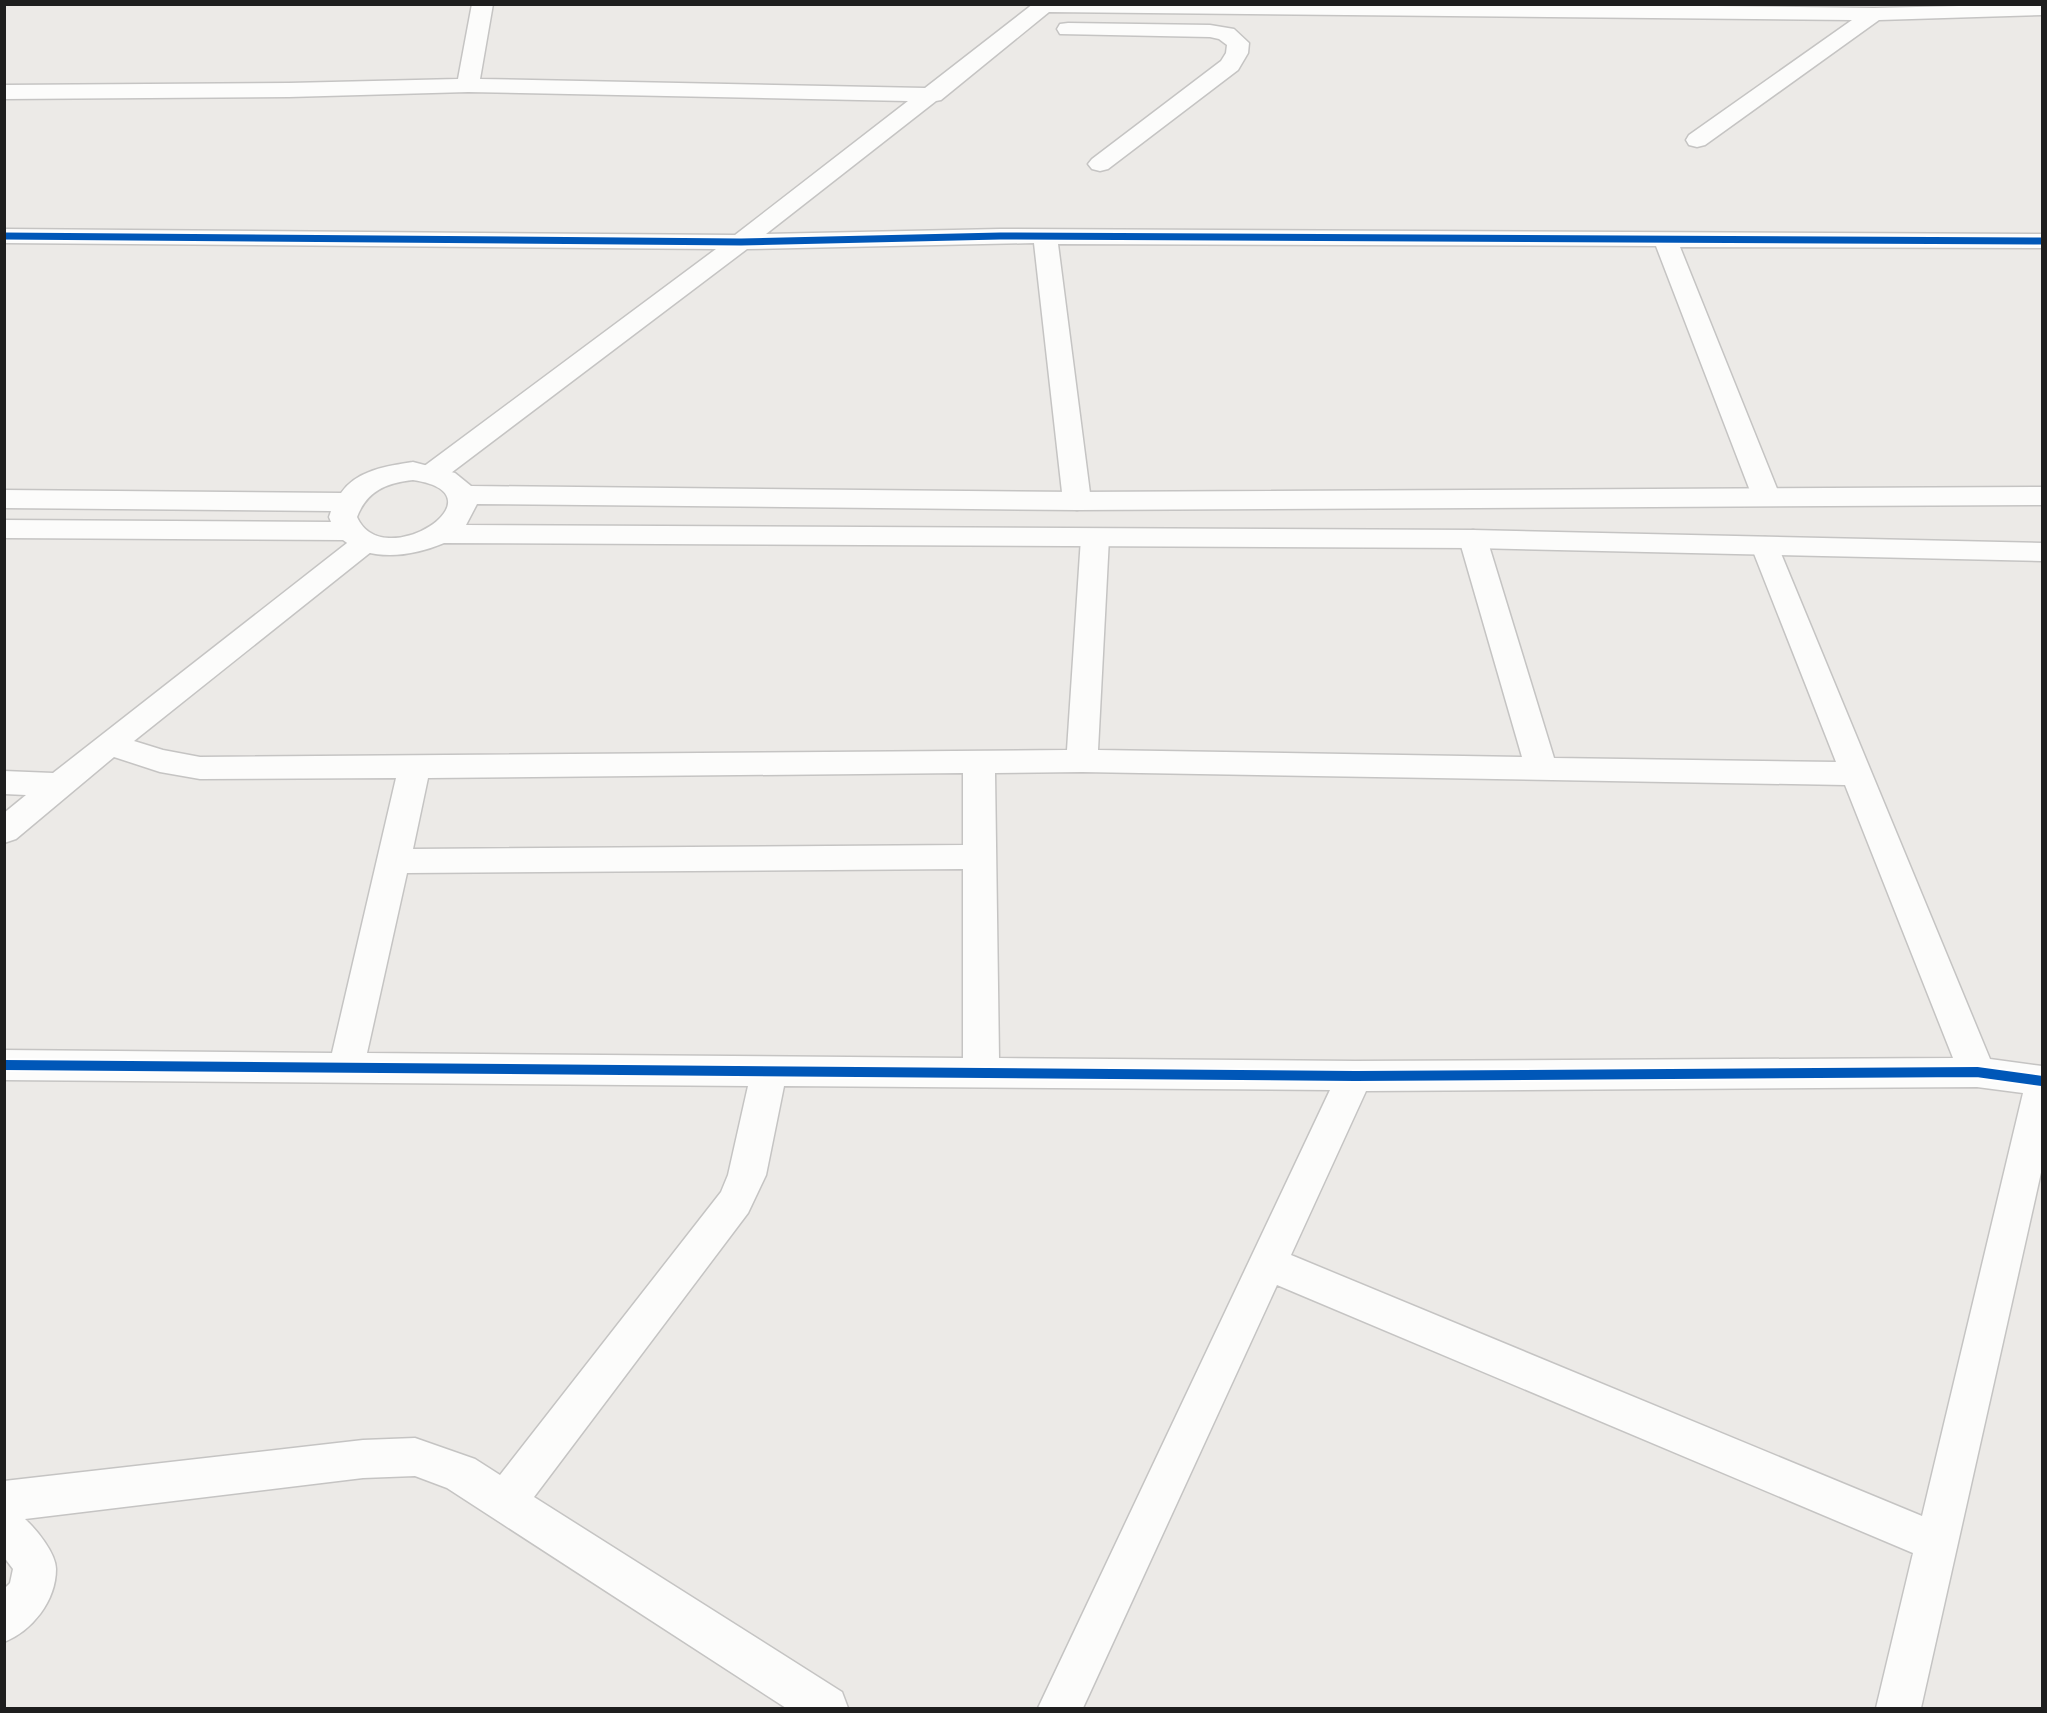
<svg xmlns="http://www.w3.org/2000/svg" width="2047" height="1713" viewBox="0 0 2047 1713" font-family="'Titillium Web',sans-serif">
  <style>
    .lines { fill: none; stroke-linecap: round; stroke-linejoin: round }
    .minor-casing { stroke: #c5c4c3; stroke-width: 3 }
    .tertiary-casing { stroke: #c5c4c3; stroke-width: 3 }
    .minor { fill: #fcfcfb; fill-rule: evenodd }
    .tertiary { fill: #fcfcfb; fill-rule: evenodd }
    .cycleway-far1-casing { stroke: #fff; stroke-width: 10 }
    .cycleway-casing { stroke: #fff; stroke-width: 14 }
    .cycleway-far1 { stroke: #0057b8; stroke-width: 7 }
    .cycleway { stroke: #0057b8; stroke-width: 10 }
  </style>
  <rect width="100%" height="100%" fill="#eceae7"/>
  <g class="lines">
    <g class="minor-casing">
      <path id="minor" d="M472,4H493L480,79L925,88L1033,4H1543L1874,8L2042,4V15L1879,20L1705,145L1697,147L1689,145L1686,140L1689,135L1852,20L1049,12L941,100L936,101L766,234L1000,229L2042,234V248L1680,247L1780,496L1776,502L1766,505L1756,502L1752,496L1656,246L1058,244L1091,501L1087,507L1077,510L1067,507L1063,501L1034,243L747,249L443,479L433,482L423,479L419,473L423,467L716,249L4,243V229L735,235L908,101L468,92L289,97L4,99V85L289,83L458,79Z
        M1068,23L1210,25L1234,29L1249,43L1248,53L1238,70L1108,169L1100,171L1092,169L1088,164L1092,159L1221,61L1226,53L1227,45L1219,39L1210,37L1060,34L1057,29L1060,24Z
        M1095,529L1105,532L1109,538L1098,750L1522,757L1459,539L1463,533L1473,530L1483,533L1487,539L1554,758L1836,762L1751,546L1755,539L1765,537L1775,539L1990,1059L2042,1066V1168L1921,1708H1876L1913,1553L1277,1285L1083,1708H1038L1330,1090L784,1086L766,1175L748,1213L534,1497L842,1692L848,1708H786L447,1488L415,1476L363,1478L25,1519C36,1529 56,1553 56,1569C56,1601 32,1631 4,1642V1589L10,1583L13,1569L4,1557V1481L363,1440L415,1438L475,1459L500,1475L721,1192L728,1175L748,1086L4,1080V1050L332,1053L396,778L200,779L160,772L114,757L16,839L4,843V813L26,795L4,794V771L53,773L356,536L366,533L376,536L380,542L376,548L134,741L163,750L200,757L1067,750L1081,538L1085,532ZM1082,772L1845,785L1953,1058L1355,1061L999,1058L995,773ZM963,773V845L413,849L428,778ZM963,869V1058L367,1053L407,873ZM1977,1087L2023,1093L1922,1516L1291,1255L1366,1091Z"/>
    </g>
    <g class="tertiary-casing">
      <path id="tertiary" d="M413,462L455,473L471,486L1077,492L2042,487V505L1077,510L477,504L466,525L1473,530L2042,543V561L1473,548L444,543C413,556 372,563 343,540L4,538V520L331,522L329,517L331,511L4,508V490L341,493C357,470 387,466 413,462ZM413,480C508,494 383,576 357,517C367,491 386,483 413,480Z"/>
    </g>
    <use href="#minor" class="minor"/>
    <use href="#tertiary" class="tertiary"/>
    <g class="cycleway-far1-casing">
      <path id="cycleway-far1" d="M4,236L741,242L1000,236L2042,241"/>
    </g>
    <g class="cycleway-casing">
      <path id="cycleway" d="M4,1065L1355,1076L1977,1072L2042,1081"/>
    </g>
    <use href="#cycleway-far1" class="cycleway-far1"/>
    <use href="#cycleway" class="cycleway"/>
  </g>
  <rect width="2047" height="1713" fill="none" stroke="#1e1e1e" stroke-width="12"/>
</svg>
